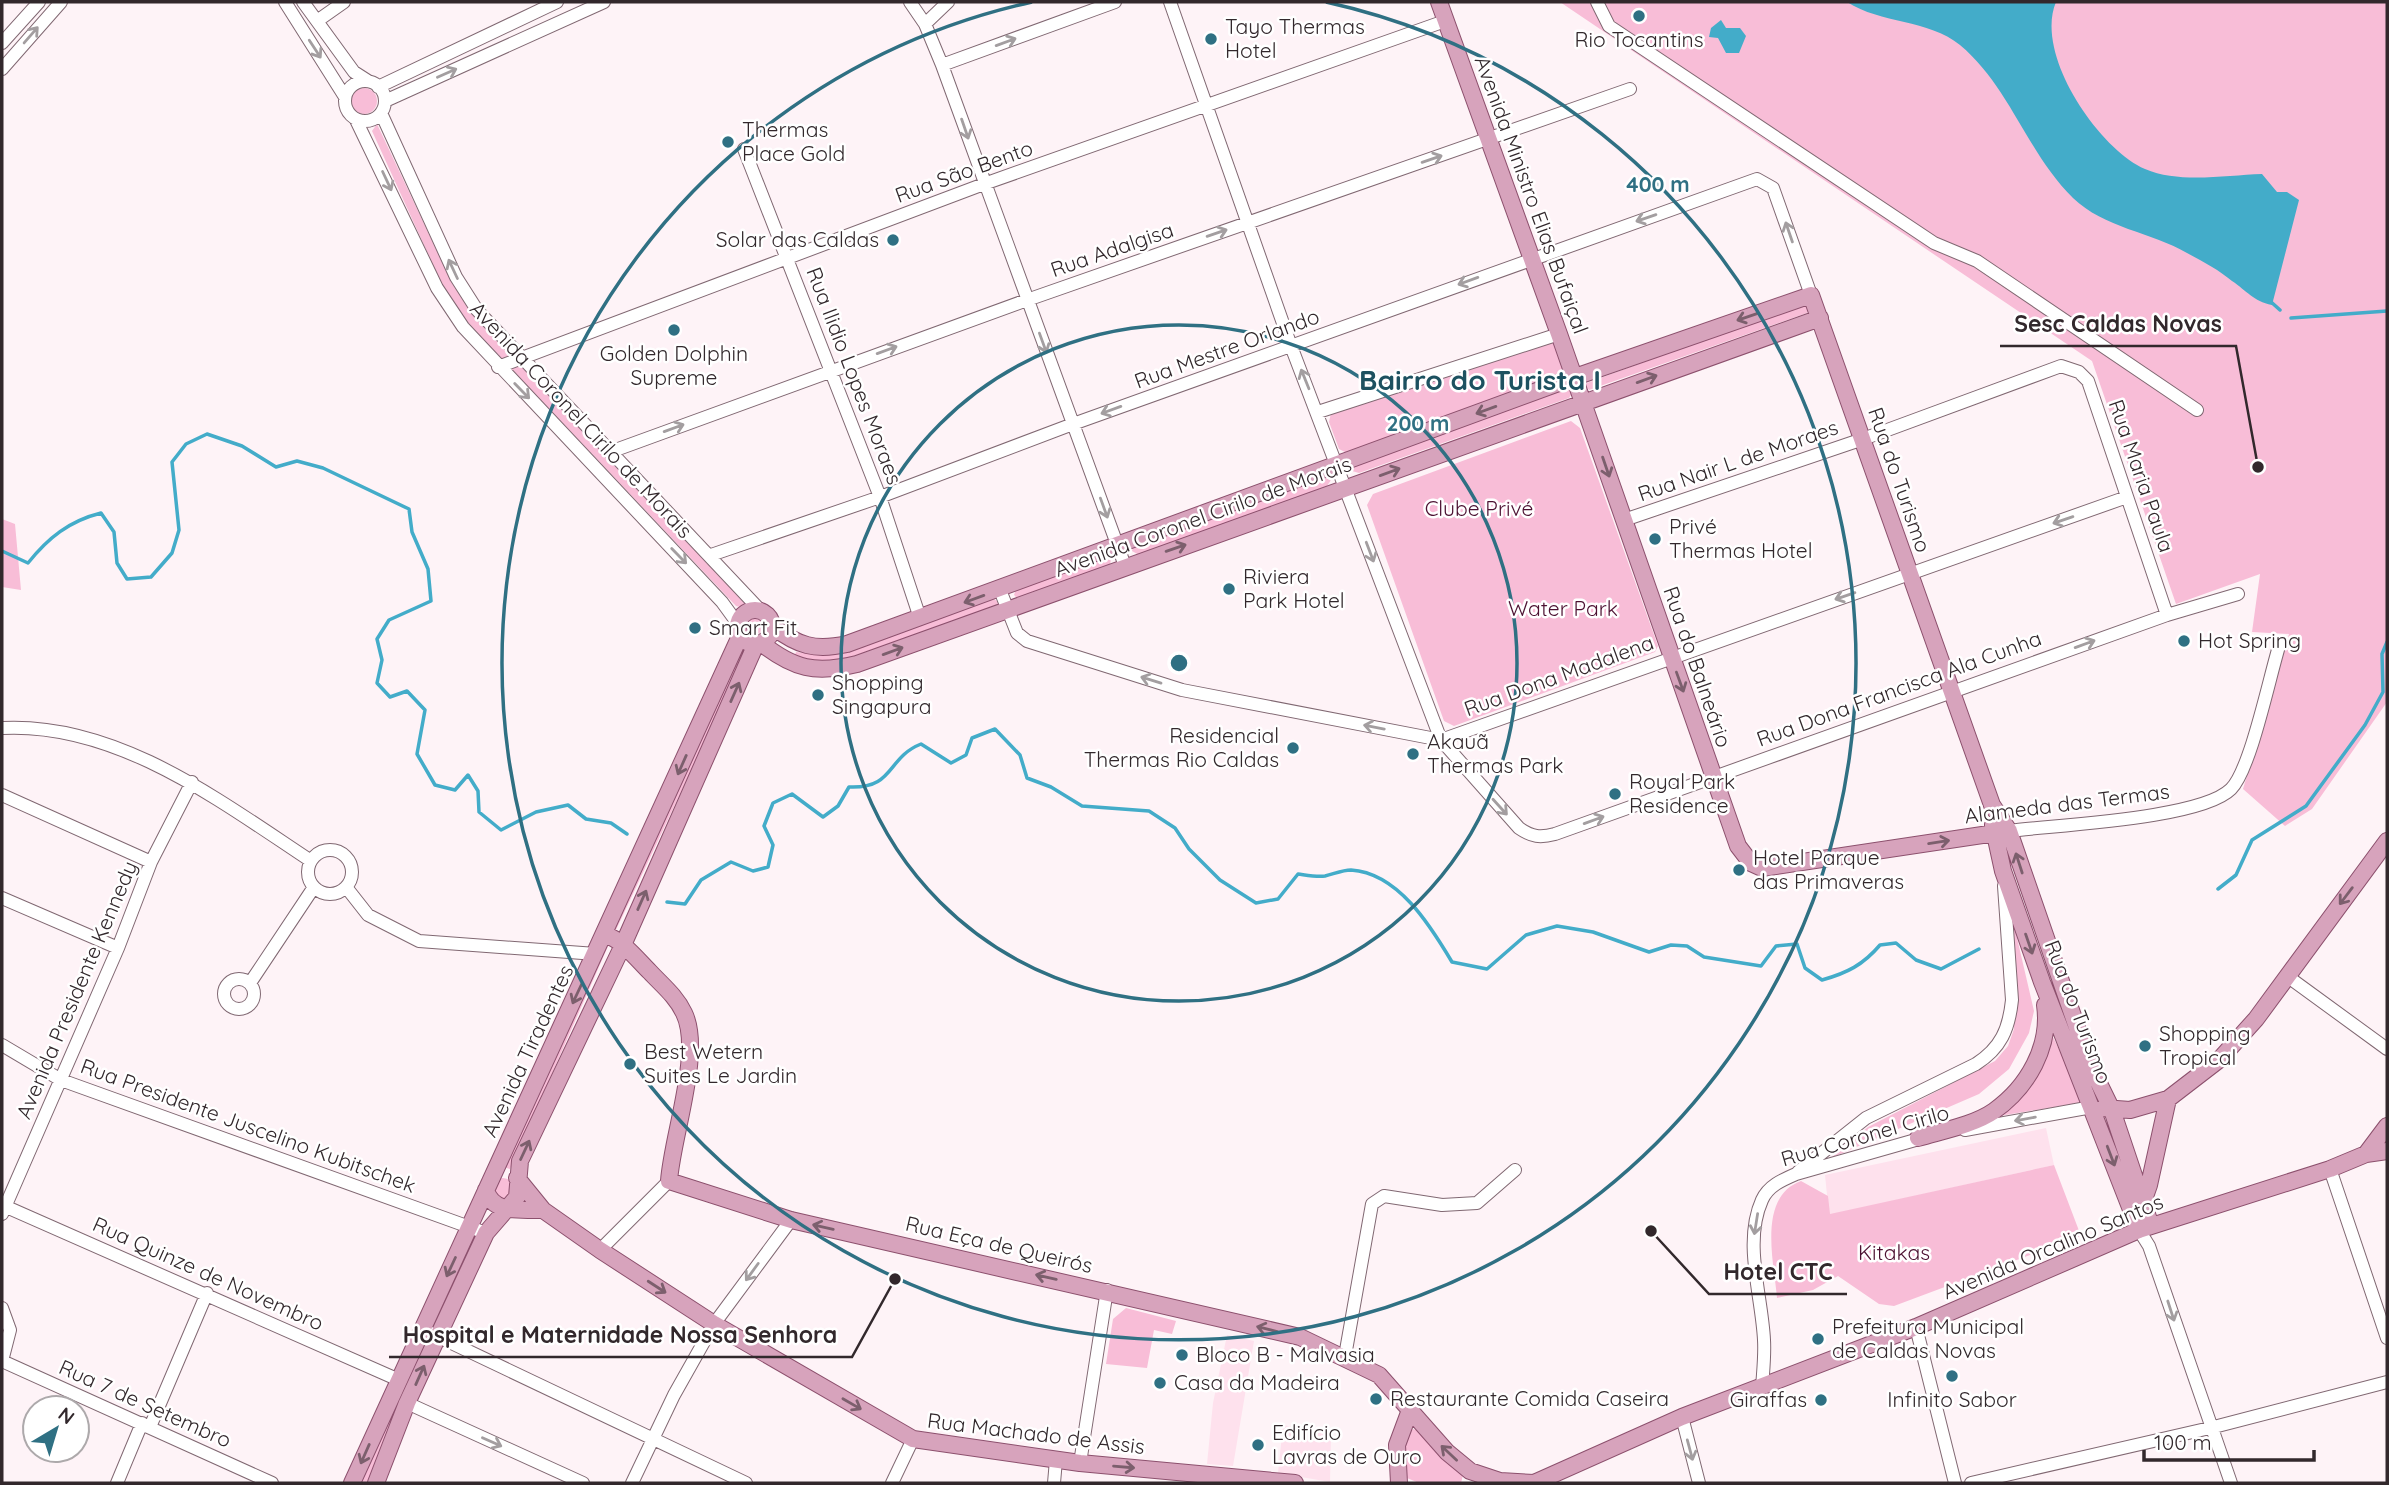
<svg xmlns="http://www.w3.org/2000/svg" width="2389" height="1485" viewBox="0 0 2389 1485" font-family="Quicksand,sans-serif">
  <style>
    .built { fill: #fee1ed }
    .green { fill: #f8bdd7 }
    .water { fill: #43acc9 }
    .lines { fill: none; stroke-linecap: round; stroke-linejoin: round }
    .stream { stroke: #43acc9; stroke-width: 3.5 }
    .minor-casing { stroke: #806872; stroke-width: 14 }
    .major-casing { stroke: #8c506d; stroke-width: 18 }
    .minor { stroke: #fff; stroke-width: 12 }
    .major { stroke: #d7a3bc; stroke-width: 16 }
    .oneway { stroke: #a39ea0 }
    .oneway2 { stroke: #7c5f6d }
    .ring { fill: none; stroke: #2f7083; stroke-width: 3.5 }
    .poi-dot { fill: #2f7083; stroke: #fff; stroke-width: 2.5 }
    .labels { text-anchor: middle; stroke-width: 5; stroke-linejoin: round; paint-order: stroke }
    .poi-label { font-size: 21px; fill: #32282c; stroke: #fff; text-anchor: start }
    .street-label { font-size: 21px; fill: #32282c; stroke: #fff }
    .park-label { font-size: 21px; fill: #4c1031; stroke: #fff }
    .district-label { font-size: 28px; font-weight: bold; fill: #1d5160; stroke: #fff }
    .centre { fill: #2f7083; stroke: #fff; stroke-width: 3.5 }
    .ring-label { font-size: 21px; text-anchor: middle; font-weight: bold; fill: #2f7083; stroke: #fff; stroke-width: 5; stroke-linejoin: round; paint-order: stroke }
    .leader { fill: none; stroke: #32282c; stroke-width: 2.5 }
    .callout-dot { fill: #32282c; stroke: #fff; stroke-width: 2.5 }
    .callout-label { font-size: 23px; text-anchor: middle; font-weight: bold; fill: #32282c; stroke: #fff; stroke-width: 5; stroke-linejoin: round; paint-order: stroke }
  </style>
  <rect width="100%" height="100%" fill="#fef3f7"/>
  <path class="built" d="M2046,1128L2054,1165L1829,1215L1825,1175Z
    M1227,1335L1254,1341L1233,1466L1207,1464L1213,1403Z
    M1283,1425L1331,1434L1330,1482L1278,1473Z"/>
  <path class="green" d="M1560,2H2387V702L2312,809L2285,826L2243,789L2289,634L2252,632L2260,574L2176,604L2092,361Z
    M351 101a13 13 0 1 1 26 0a13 13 0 1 1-26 0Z
    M377,124L452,283L470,311L744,601V608L736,606L465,320L444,289L372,131Z
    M1803,304H1808L1810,310L1807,313L1589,390L1584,384Z
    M1554,340L1563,367L1559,376L1349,454L1339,449L1329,422L1331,413Z
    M1566,389L1573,392L1569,398L1359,473L1352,471L1355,465Z
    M1571,421L1580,428L1658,646L1655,652L1454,726L1444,721L1367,505L1373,494Z
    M1323,477L1331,480L1327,486L1139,555L1132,551L1133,547Z
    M2,519L15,524L21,590L2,587Z
    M1106,557L1111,559L1110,565L1017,598L1014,595L1016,589Z
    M992,598L999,602L995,607L851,657L827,663L794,657L796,652L826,655Z
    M745 626a9 9 0 1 1 18 0a9 9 0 1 1-18 0Z
    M741,652L745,656L615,932L612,930Z
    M2014,925L2034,1011L2029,1033L2009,1069L1979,1094L1831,1158L1868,1127L1995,1061L2008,1046L2014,1029Z
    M603,941L609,944L510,1169L503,1167Z
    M2049,1029L2085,1102L1999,1116C2027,1091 2047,1069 2049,1029Z
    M2054,1165L2081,1236L1894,1306L1879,1304L1838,1276L1813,1290L1777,1298C1774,1262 1757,1197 1801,1181L1828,1196L1830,1214Z
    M492 1189a11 11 0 1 1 22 0a11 11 0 1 1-22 0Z
    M1126,1308L1176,1321L1172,1334L1154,1330L1147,1368L1106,1364L1113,1319Z
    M426,1336L430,1341L367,1483H359Z
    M1413,1429L1419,1431L1463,1475L1461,1483H1419L1407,1478L1403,1470V1439Z"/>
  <path class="water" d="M1847,2H2056C2034,54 2098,148 2145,169C2180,184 2226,175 2262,174L2277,192H2287L2299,200L2272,305C2253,301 2247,291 2232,281C2219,270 2202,261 2187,253C2151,232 2104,228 2073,198C2027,153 2010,87 1960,45C1928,19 1881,24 1847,2Z
    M1721,20L1726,28H1740L1746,36L1739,53H1726L1718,38L1709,37L1711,28Z"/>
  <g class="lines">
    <path class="stream" d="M2270,301L2280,310
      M2291,318L2387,311
      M2,551L28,563C48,538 69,521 101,513L114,532L117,563L127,579L151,577L172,553L179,530L172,462L186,444L207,434L242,446L276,467L297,461L323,468L409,509L412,532L428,569L431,601L389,620L377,639L382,660L377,683L390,697L407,691L425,710L417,754L435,785L455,790L468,775L478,791L479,812L501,830L536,812L568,805L586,819L611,823L627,834
      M2218,889L2236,875L2252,840L2306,806L2365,725L2383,692L2382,654L2387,642
      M667,902L685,904L701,880L731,862L753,871L768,867L773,845L764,826L773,803L792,794L823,817L838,806L849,787C895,789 886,758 921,744L951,763L966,755L972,738L995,729L1020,755L1027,778L1051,787L1082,806L1149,811L1175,828L1189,849L1220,880L1256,903L1278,899L1298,874C1306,875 1316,877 1325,876C1334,874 1342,870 1351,870C1398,873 1430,925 1452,962L1487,969L1526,935L1557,926L1593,932L1649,952L1671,945L1687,946L1704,957L1761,966L1776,946L1797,944L1805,968L1822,980C1847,973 1863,965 1880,945L1896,943L1916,960L1941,969L1979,949"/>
    <g class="minor-casing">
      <path id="minor" d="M285,2L345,97
        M303,2L354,72L368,81
        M910,2L925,24L942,65L1125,566
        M1170,2L1291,346L1441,740L1519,828C1532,837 1540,838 1555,834L2167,615L2238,594
        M1597,2L1609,26L1934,243L1977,261L2197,410
        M317,21L344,2
        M925,24L948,2
        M2,43L39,2
        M942,65L1115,2
        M2,69L61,2
        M345 101a20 20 0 1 1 40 0a20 20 0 1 1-40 0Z
        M378,87L557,2
        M385,101L604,2
        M381,113L456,277L477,310L760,610
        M356,120L437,288L463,327L722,602L738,624
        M744,149L880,497L920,618
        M498,367L984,184L1445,21
        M1318,412L1559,334
        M610,452L1027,300L1630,89
        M1624,520L1863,439L2061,366L2079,372L2088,381L2167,615
        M711,555L880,497L1073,424L1757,179L1773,188L1811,295
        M1000,590L1017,633L1027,641L1182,690L1441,740
        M2,728C117,722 220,801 311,861
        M1441,740L2127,497
        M2,795L151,862
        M2009,831C2055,825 2201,819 2231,789C2251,769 2270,674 2280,643
        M308 872a22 22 0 1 1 44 0a22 22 0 1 1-44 0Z
        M346,887L368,915L419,941L596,954
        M2,898L118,948
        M2287,976L2387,1049
        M224 994a15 15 0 1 1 30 0a15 15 0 1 1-30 0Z
        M250,983L314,887
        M2,1045L61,1080L486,1233
        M1965,1130L2092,1107
        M2330,1169L2387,1338
        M1798,1172L1866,1118L1976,1064C2001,1048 2009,1029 2012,1000L2004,886
        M2,1205L399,1380
        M2,1214L118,948L151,862L192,782
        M2139,1230L2149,1246L2231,1483
        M600,1250L669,1181
        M2,1308L10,1330L2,1361
        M1916,1327L1955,1483
        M422,1329L746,1483
        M1345,1356L1372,1204L1384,1196L1442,1205L1477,1203L1515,1170
        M2,1361L272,1483
        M1762,1388C1763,1372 1765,1356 1764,1340C1762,1296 1743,1242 1762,1200C1768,1186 1782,1180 1796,1174L1926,1137
        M407,1403L583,1483
        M1682,1417L1699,1483
        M150,1427L207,1293
        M1080,1463L1107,1290
        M117,1483L142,1423
        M632,1483L674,1395L714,1324L791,1220
        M892,1483L913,1439
        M1054,1483L1056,1460
        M1971,1483L2210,1428L2387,1382"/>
    </g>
    <g class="major-casing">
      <path id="major" d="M1439,2L1559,334L1738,846L1751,863L1762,868L2009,831
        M738 627a17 17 0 1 1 34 0a17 17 0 1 1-34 0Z
        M772,626C798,646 815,651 847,644L1575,377L1811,295L1992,805L2009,831L2090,1065L2112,1110L2151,1226
        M761,643C794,669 815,674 857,664L1820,318
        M1993,825L2003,871L2042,982L2139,1230
        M605,934C624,942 636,958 650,972C662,985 676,996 684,1013C703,1052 672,1136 669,1181L791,1220L1300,1337L1379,1375L1447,1452L1470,1471L1500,1481L1534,1483
        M2103,1108L2130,1110L2168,1099L2220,1059L2256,1019L2387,841
        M1918,1138C1941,1131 1974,1125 1994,1111C2028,1087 2051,1046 2045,1005
        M2366,1154L2387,1151
        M517,1178L543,1210L600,1250L714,1324L913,1439L1080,1463L1295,1483
        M486,1190C493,1215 522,1209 543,1210
        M2142,1205L2149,1185L2168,1099
        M352,1483L740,636
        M376,1483L407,1403L486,1233L517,1197L520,1161L623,945L756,644
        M1399,1483L1397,1445L1410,1410
        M1534,1483L1682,1417L1916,1327L2139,1230L2330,1169L2366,1154L2387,1126"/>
    </g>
    <use href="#minor" class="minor"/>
    <use href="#major" class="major"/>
  </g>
  <defs><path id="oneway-shaft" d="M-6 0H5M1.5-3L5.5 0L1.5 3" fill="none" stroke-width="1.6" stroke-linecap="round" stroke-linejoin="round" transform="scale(1.75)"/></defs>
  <g class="oneway">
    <use href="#oneway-shaft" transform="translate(31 35) rotate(-49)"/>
    <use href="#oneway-shaft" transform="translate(1006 42) rotate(-20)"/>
    <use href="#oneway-shaft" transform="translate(315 49) rotate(57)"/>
    <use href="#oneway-shaft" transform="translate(447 73) rotate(-24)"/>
    <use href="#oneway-shaft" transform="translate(965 129) rotate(71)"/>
    <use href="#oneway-shaft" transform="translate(1432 159) rotate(-19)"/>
    <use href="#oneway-shaft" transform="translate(387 181) rotate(65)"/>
    <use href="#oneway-shaft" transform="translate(1646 218) rotate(161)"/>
    <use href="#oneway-shaft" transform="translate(1789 232) rotate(-109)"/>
    <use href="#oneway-shaft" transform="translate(1217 233) rotate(-19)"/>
    <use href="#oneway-shaft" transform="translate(453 269) rotate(-115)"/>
    <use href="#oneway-shaft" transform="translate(1468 281) rotate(160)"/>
    <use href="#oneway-shaft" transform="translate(1043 343) rotate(70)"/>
    <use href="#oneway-shaft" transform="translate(887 350) rotate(-20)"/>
    <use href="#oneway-shaft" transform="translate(1305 379) rotate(-112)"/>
    <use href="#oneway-shaft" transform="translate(522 391) rotate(46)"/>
    <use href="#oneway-shaft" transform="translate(1111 410) rotate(160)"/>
    <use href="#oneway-shaft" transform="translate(674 428) rotate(-20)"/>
    <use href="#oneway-shaft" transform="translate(1104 508) rotate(70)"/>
    <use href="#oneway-shaft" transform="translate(2063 520) rotate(161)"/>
    <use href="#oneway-shaft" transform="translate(1370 552) rotate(69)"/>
    <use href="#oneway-shaft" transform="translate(679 556) rotate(46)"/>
    <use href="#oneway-shaft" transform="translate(1845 596) rotate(161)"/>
    <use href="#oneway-shaft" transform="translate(2085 644) rotate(-20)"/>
    <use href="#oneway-shaft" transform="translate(1151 680) rotate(-163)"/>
    <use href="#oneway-shaft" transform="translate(1374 727) rotate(-169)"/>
    <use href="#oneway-shaft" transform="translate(1500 807) rotate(48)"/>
    <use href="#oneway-shaft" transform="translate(1594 820) rotate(-20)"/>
    <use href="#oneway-shaft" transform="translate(2025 1119) rotate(170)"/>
    <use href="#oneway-shaft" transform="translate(1756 1224) rotate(99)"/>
    <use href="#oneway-shaft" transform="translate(752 1272) rotate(126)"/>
    <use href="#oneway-shaft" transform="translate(2171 1311) rotate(72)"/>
    <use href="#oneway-shaft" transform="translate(492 1442) rotate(24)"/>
    <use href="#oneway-shaft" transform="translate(1690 1450) rotate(75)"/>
  </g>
  <g class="oneway2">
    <use href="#oneway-shaft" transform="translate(1747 317) rotate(161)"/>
    <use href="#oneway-shaft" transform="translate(1647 379) rotate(-20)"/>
    <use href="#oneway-shaft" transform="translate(1486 410) rotate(160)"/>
    <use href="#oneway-shaft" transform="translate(1606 467) rotate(71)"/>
    <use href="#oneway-shaft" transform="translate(1390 472) rotate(-20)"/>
    <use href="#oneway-shaft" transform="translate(1176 548) rotate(-19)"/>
    <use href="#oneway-shaft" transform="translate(974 599) rotate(160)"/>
    <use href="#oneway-shaft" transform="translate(893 651) rotate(-20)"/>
    <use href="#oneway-shaft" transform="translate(1680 682) rotate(70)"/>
    <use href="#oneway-shaft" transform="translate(735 692) rotate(-66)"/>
    <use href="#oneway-shaft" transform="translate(682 765) rotate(114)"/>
    <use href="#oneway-shaft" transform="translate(1939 842) rotate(-9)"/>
    <use href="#oneway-shaft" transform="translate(2019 863) rotate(-108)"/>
    <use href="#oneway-shaft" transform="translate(2346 896) rotate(127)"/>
    <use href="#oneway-shaft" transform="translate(642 900) rotate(-66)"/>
    <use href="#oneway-shaft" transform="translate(2029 944) rotate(71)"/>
    <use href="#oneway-shaft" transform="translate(577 994) rotate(115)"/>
    <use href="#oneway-shaft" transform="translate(525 1150) rotate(-65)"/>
    <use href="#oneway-shaft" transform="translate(2111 1156) rotate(69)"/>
    <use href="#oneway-shaft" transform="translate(823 1227) rotate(-167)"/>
    <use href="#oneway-shaft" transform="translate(451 1267) rotate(115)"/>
    <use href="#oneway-shaft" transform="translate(1046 1277) rotate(-167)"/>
    <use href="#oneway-shaft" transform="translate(657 1287) rotate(33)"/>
    <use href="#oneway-shaft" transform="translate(1267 1329) rotate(-166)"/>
    <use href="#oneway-shaft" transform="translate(420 1375) rotate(-66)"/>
    <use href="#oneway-shaft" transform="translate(852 1404) rotate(30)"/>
    <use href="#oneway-shaft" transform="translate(1449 1453) rotate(-137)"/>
    <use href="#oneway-shaft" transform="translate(365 1454) rotate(114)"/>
    <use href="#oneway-shaft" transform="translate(1124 1467) rotate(5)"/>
  </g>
  <g class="ring">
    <circle cx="1179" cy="663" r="338"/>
    <path d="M1326 2A677 677 0 1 1 1032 2"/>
  </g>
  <g class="poi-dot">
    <circle cx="1639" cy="16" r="7"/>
    <circle cx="1211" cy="39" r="7"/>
    <circle cx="728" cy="142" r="7"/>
    <circle cx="893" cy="240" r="7"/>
    <circle cx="674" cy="330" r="7"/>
    <circle cx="1655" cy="539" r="7"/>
    <circle cx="1229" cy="589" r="7"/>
    <circle cx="695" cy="628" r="7"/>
    <circle cx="2184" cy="641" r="7"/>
    <circle cx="818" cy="695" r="7"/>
    <circle cx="1293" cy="748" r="7"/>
    <circle cx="1413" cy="754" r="7"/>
    <circle cx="1615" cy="794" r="7"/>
    <circle cx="1739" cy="870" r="7"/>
    <circle cx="2145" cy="1046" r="7"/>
    <circle cx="630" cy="1064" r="7"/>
    <circle cx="1818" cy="1339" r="7"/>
    <circle cx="1182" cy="1355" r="7"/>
    <circle cx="1952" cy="1376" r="7"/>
    <circle cx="1160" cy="1383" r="7"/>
    <circle cx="1376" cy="1399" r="7"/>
    <circle cx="1821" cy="1400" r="7"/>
    <circle cx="1258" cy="1445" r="7"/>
  </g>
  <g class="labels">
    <g class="poi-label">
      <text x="1225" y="34">Tayo Thermas<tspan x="1225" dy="24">Hotel</tspan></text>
      <text x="1639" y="47" text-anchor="middle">Rio Tocantins</text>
      <text x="742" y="137">Thermas<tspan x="742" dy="24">Place Gold</tspan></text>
      <text x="879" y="247" text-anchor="end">Solar das Caldas</text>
      <text x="674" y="361" text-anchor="middle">Golden Dolphin<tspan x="674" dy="24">Supreme</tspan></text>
      <text x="1669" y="534">Privé<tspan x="1669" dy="24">Thermas Hotel</tspan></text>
      <text x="1243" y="584">Riviera<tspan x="1243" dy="24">Park Hotel</tspan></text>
      <text x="709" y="635">Smart Fit</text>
      <text x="2198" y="648">Hot Spring</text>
      <text x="832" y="690">Shopping<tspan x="832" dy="24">Singapura</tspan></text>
      <text x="1279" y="743" text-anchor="end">Residencial<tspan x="1279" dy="24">Thermas Rio Caldas</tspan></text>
      <text x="1427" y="749">Akauã<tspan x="1427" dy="24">Thermas Park</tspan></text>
      <text x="1629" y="789">Royal Park<tspan x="1629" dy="24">Residence</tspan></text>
      <text x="1753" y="865">Hotel Parque<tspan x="1753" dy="24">das Primaveras</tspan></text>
      <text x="2159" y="1041">Shopping<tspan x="2159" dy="24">Tropical</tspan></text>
      <text x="644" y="1059">Best Wetern<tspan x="644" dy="24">Suites Le Jardin</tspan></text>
      <text x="1832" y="1334">Prefeitura Municipal<tspan x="1832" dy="24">de Caldas Novas</tspan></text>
      <text x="1196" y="1362">Bloco B - Malvasia</text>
      <text x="1174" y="1390">Casa da Madeira</text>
      <text x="1390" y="1406">Restaurante Comida Caseira</text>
      <text x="1807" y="1407" text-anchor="end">Giraffas</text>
      <text x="1952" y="1407" text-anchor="middle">Infinito Sabor</text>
      <text x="1272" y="1440">Edifício<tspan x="1272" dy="24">Lavras de Ouro</tspan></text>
    </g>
    <g class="street-label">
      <text transform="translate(964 172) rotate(-20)" y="7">Rua São Bento</text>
      <text transform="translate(1531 195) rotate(70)" y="7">Avenida Ministro Elias Bufaiçal</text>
      <text transform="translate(1112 250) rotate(-19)" y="7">Rua Adalgisa</text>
      <text transform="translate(1227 349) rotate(-20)" y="7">Rua Mestre Orlando</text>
      <text transform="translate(854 376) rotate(69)" y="7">Rua Ilidio Lopes Moraes</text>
      <text transform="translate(581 420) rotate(47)" y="7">Avenida Coronel Cirilo de Morais</text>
      <text transform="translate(1738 461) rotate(-19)" y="7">Rua Nair L de Moraes</text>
      <text transform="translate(2141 476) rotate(71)" y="7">Rua Maria Paula</text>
      <text transform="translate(1899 480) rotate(71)" y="7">Rua do Turismo</text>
      <text transform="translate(1203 517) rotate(-20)" y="7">Avenida Coronel Cirilo de Morais</text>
      <text transform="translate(1697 667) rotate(71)" y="7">Rua do Balneário</text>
      <text transform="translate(1559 676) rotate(-20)" y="7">Rua Dona Madalena</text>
      <text transform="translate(1899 689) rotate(-20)" y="7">Rua Dona Francisca Ala Cunha</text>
      <text transform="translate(2067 804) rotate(-7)" y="7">Alameda das Termas</text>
      <text transform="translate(77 990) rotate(-67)" y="7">Avenida Presidente Kennedy</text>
      <text transform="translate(2078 1012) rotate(69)" y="7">Rua do Turismo</text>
      <text transform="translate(528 1051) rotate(-65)" y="7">Avenida Tiradentes</text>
      <text transform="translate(248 1126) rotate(20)" y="7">Rua Presidente Juscelino Kubitschek</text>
      <text transform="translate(1865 1136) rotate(-16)" y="7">Rua Coronel Cirilo</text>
      <text transform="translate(999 1245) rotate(13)" y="7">Rua Eça de Queirós</text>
      <text transform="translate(2053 1247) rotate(-23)" y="7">Avenida Orcalino Santos</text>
      <text transform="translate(208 1274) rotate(24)" y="7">Rua Quinze de Novembro</text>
      <text transform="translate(145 1404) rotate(24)" y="7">Rua 7 de Setembro</text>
      <text transform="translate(1036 1434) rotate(7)" y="7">Rua Machado de Assis</text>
    </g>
    <g class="park-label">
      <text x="1479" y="516">Clube Privé</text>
      <text x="1563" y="616">Water Park</text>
      <text x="1894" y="1260">Kitakas</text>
    </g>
    <g class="district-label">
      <text x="1480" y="390">Bairro do Turista I</text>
    </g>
  </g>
  <circle cx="1179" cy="663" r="10" class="centre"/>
  <g class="ring-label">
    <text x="1658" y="192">400 m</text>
    <text x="1418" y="431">200 m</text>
  </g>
  <path class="leader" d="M2258 467L2236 346H2000M1651 1231L1709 1294H1847M895 1279L852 1357H389"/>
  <g class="callout-dot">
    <circle cx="2258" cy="467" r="7"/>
    <circle cx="1651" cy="1231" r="7"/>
    <circle cx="895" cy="1279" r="7"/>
  </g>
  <g class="callout-label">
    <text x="2118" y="332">Sesc Caldas Novas</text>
    <text x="1778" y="1280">Hotel CTC</text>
    <text x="620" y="1343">Hospital e Maternidade Nossa Senhora</text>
  </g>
  <rect width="2389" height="1485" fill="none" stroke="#32282c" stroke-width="7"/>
  <g transform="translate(56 1429) rotate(38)"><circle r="33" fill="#ffffff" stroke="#ada9ab" stroke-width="2"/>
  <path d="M0-5L12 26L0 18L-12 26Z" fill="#2f7083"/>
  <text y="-10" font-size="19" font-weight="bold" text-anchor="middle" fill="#32282c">N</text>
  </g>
  <path d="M2144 1450v10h170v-10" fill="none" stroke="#32282c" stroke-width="3.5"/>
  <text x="2154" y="1450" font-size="21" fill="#32282c" stroke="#ffffff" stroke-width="5" paint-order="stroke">100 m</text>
</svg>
